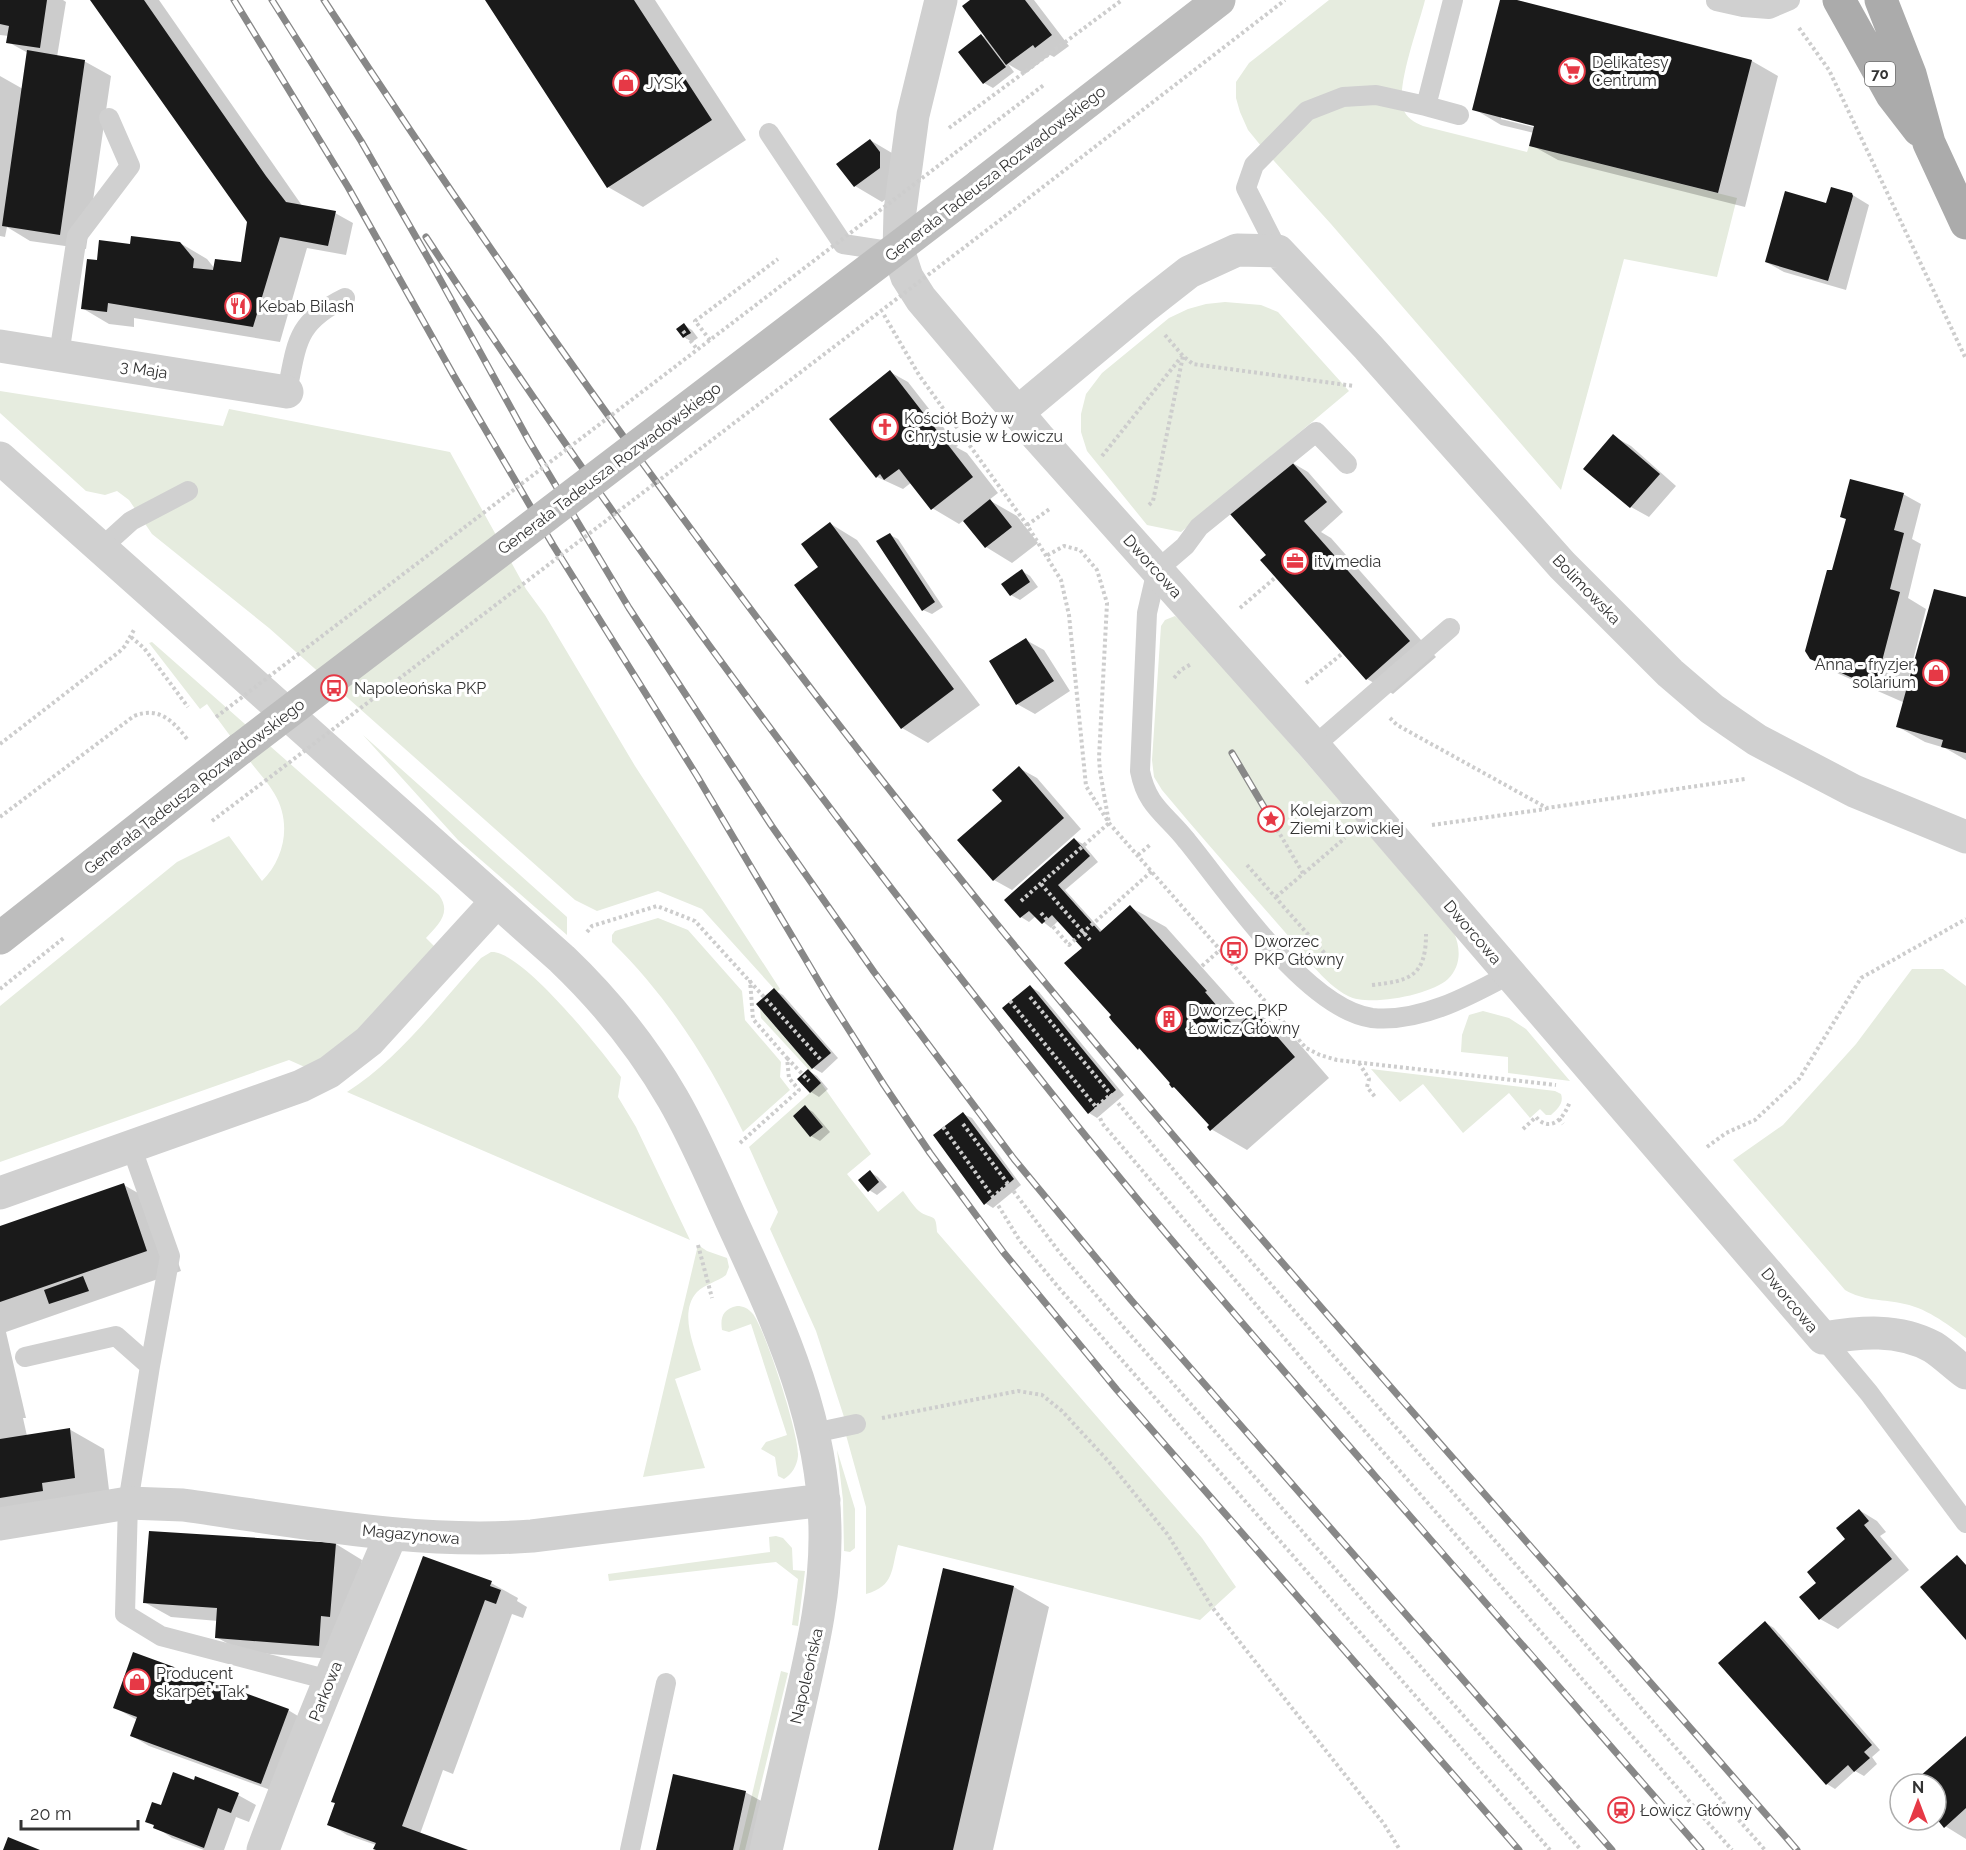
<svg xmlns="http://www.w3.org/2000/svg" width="1966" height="1850" viewBox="0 0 1966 1850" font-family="Raleway,sans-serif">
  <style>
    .green { fill: #e6ecdf }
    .shadow { fill: #0003; fill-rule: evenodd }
    .building { fill: #1a1a1a }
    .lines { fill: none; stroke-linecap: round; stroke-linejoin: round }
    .path { stroke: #cdcdcd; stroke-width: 4; stroke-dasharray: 3 3; stroke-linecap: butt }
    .lane { stroke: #d0d0d0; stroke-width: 20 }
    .street { stroke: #d0d0d0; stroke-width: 33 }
    .secondary { stroke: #bdbdbd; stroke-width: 33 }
    .primary { stroke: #ababab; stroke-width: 33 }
    .rail-casing { stroke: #888; stroke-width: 7 }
    .rail { stroke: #fff; stroke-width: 4.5; stroke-dasharray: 14; stroke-linecap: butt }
    .path-bridge { stroke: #cdcdcd; stroke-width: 4; stroke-dasharray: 3 3; stroke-linecap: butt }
    .secondary-bridge { stroke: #bdbdbd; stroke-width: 33 }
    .labels { text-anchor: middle; stroke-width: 6; stroke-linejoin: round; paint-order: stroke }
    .shield { fill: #fff; stroke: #707070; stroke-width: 1.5 }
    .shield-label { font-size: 15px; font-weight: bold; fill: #333 }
    .poi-label { font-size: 16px; fill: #333; stroke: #fff; text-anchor: start }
    .street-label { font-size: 16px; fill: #333; stroke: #fff }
  </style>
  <rect width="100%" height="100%" fill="#fff"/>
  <path class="green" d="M1329,0H1425C1419,25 1396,85 1403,108C1406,118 1414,122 1423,126L1527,152L1529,146L1737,198L1717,277L1624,259L1561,490L1331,224L1266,152L1248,130L1240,112L1236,98V82L1249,63Z
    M1225,302L1261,305L1278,312L1349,391L1181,532L1147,525L1087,451L1081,432V414L1086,394L1102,373L1169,318L1188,309L1206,304Z
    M0,391L223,426L229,409L450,452L526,589L545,615L635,766L780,989L777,992L702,909L658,891L597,911L575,900L269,628L152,534L129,500L117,491L105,495L86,491L0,413Z
    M1175,616L1190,628L1454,933C1461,949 1461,966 1448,979C1431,995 1369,1007 1348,996C1324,984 1302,952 1284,931C1243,884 1202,838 1162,790L1154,777L1152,760L1161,626L1165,620Z
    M152,642L439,895C452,913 438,925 426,938L436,948L359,1032L307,1068L289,1060L0,1162V1006L177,862L229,836L262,881C285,858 292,822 274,793C267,781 257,771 249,760C234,741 220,723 207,704L200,709L149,643Z
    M363,735L567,917V935L458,840Z
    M658,918L688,930L742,991L745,1020L781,1062L780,1077L790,1090L743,1132C709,1061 668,997 612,942V935L615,931Z
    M491,952C521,949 602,1051 621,1077L618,1097L636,1127L690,1240L347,1092C399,1059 440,1003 481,958Z
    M1912,969H1943L1966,986V1338C1946,1323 1925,1307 1900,1303C1880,1299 1864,1301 1845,1290L1733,1160L1783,1125L1856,1044Z
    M760,1009L812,1069L810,1071L761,1018Z
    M1483,1011L1509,1018L1526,1029L1570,1081L1508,1073V1057L1461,1052L1462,1035L1469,1015Z
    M1371,1069L1555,1091L1561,1094C1564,1103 1558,1109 1551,1115H1546L1540,1109L1530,1118L1509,1093L1463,1133L1423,1084L1400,1102Z
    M821,1083L871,1154L847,1174L878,1212L903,1191C908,1197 913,1206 919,1211C932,1221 936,1211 937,1232L1202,1538L1236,1587L1200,1620L898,1545C891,1569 895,1586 866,1594V1507L846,1435L860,1432L844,1417L816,1331L770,1229L778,1212L749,1147Z
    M698,1245L707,1251L727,1258L729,1267L726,1275C717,1282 705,1284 697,1292C678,1313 695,1347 701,1370L675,1379L705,1468L643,1477Z
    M737,1306C743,1306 748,1308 753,1314C765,1329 800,1436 798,1456C797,1466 792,1474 784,1479L778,1476L775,1457L761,1449L766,1442L787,1435L751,1324L729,1332L722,1330C720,1317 723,1309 737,1306Z
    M837,1450L855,1509V1548L850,1552L844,1551L843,1500Z
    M776,1536L783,1538L792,1548L793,1570L805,1571L798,1626L792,1625L798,1579L776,1562L609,1581L608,1574L770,1552L769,1537Z
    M781,1671L788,1673L745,1850H739Z"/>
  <path class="shadow" d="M0,0H63L66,2L57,57L84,61L111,76L86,249L30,241L7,227L5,237L0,236V76L23,89L28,53L8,42L9,36L0,35Z
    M91,0H159L303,207L335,213L353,223L346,255L307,248L280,342L134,318V327L109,324L82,308L98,262L131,246L180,243L207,259L215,269L242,263L248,221Z
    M487,0H655L746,140L643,207L608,187Z
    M972,0H1034L1069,46L1054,57L1050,55L1025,74L1008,64L1014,72L993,88L984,83L960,52L981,35L990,40Z
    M1502,0H1511L1752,61L1778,76L1745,207L1558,160L1531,145L1534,133L1501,125L1474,109ZM1501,116L1542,126L1541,129L1501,119Z
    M870,140L897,156L907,183L882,202L855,186Z
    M1851,194L1869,205L1846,290L1784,272L1766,262L1827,205Z
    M684,325L692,330L698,338L692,342L684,337Z
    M890,372L908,382L958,446L956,447L967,453L998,493L989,500L1017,516L1038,543L1012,563L986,547L964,520L959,524L932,508L912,482L903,489L877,477Z
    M1613,436L1631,446L1676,486L1649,517L1631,507L1586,469Z
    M1291,462L1308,472L1343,512L1321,532L1331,538L1436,657L1393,694L1367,679L1268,555Z
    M1903,494L1921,504L1912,539L1921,544L1908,598L1926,609L1907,684L1909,685L1966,598V760L1945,748L1925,742L1898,727L1905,703L1839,674L1811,658L1832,572Z
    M831,524L857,540L980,705L928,743L902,728L820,567Z
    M890,535L898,539L943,607L932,614L923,610Z
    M1022,571L1030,576L1038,587L1020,600L1011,595L1003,584Z
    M1026,640L1044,650L1070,691L1035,714L1017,704Z
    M1019,768L1037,778L1081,829L1012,890L994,880L1004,801Z
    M1074,839L1083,844L1098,862L1065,890L1102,931L1130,907L1166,927L1241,1011L1239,1013L1246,1020L1254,1012L1289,1032L1329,1078L1247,1150L1211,1129V1125L1179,1090L1173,1087L1114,1015L1083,948L1059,920L1051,928L1036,916L1029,922L1021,917Z
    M1031,987L1039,992L1124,1095L1097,1118L1089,1113L1004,1008Z
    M774,990L783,995L838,1058L822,1073L813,1068L758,1004Z
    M809,1071L817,1076L828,1089L819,1097L811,1092Z
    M805,1107L813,1112L830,1132L820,1141L811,1136L795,1116Z
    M963,1114L972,1118L1021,1185L993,1208L985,1203Z
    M870,1172L878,1177L887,1187L877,1195L869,1190Z
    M124,1185L159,1205L181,1271L6,1332L26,1418H23L27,1436L69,1429L104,1449L110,1498L0,1524V1228Z
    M1859,1510L1877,1521L1886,1532L1880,1536L1909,1570L1838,1629L1820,1619L1802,1597L1818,1583L1847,1539Z
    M336,1544L362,1560L345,1660L243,1652L216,1637L218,1621L171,1617L144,1602Z
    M491,1583L518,1598L517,1601L527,1607L523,1618L512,1614L453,1774L443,1770L420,1834L465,1850H378L376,1845L347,1835L329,1824Z
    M1014,1587L1049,1607L993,1850H880Z
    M1766,1623L1774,1628L1880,1750L1872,1757L1877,1764L1864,1776L1855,1771L1835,1789L1827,1784Z
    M114,1707L288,1710L323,1731L279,1793L149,1746L132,1736L137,1720Z
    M1966,1738V1839L1945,1826L1936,1816V1784H1913Z
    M745,1792L772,1807L763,1850H657Z
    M238,1795L256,1805L249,1822L236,1817L224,1850H204L172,1838L147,1821L162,1807Z"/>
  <path class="building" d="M0,0H47L40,48L6,43L9,26L0,24Z
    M90,0H144L266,176L286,202L336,211L328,246L280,237L253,327L108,303L107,312L81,309L87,259L97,260L99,240L130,244L131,236L180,242L194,259L193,268L213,270L215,259L241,262L247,222Z
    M485,0H634L712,120L607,188Z
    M970,0H1025L1052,35L1035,48L1033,45L1006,65L962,6Z
    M1500,0H1517L1752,60L1718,193L1529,146L1534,126L1472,110Z
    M981,34L1006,67L983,84L958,52Z
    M27,50L85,60L60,235L2,226Z
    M870,139L880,152V168L854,187L836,164Z
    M1831,187L1852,193L1853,196L1828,281L1765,262L1785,191L1826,203Z
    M684,323L691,333L683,338L676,329Z
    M890,370L973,477L931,510L899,469L884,480L880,474L876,478L829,419Z
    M1613,434L1660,474L1630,508L1583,469Z
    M1290,460L1327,502L1304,521L1410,641L1366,680L1260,560L1266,555L1230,514Z
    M1850,479L1904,493L1894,530L1904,533L1890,589L1900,592L1875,688L1810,659L1805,651L1827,570H1832L1846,519L1840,517Z
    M990,499L1012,527L985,548L963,521Z
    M830,522L954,689L901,729L794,585L818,567L801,544Z
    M890,533L935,602L922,611L876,541Z
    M1022,569L1030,582L1010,596L1001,584Z
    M1934,589L1966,597V753L1941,747L1943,740L1896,727Z
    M1026,638L1054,681L1016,705L989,661Z
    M1019,766L1064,818L993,881L957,840L1002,801L992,790Z
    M1074,838L1090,856L1058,885L1100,932L1130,905L1207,991L1205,992L1236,1028L1254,1010L1295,1057L1210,1131L1207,1127L1209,1125L1174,1087L1172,1088L1169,1084L1170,1083L1139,1048L1138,1050L1112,1021L1109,1017L1111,1015L1064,963L1082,948L1052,915L1042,924L1029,911L1020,918L1004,900Z
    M1030,985L1116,1090L1088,1114L1002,1008Z
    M774,988L831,1053L812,1069L756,1004Z
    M808,1069L821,1083L810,1093L797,1079Z
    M805,1105L823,1127L810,1137L793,1116Z
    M963,1112L1014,1179L984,1205L933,1135Z
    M870,1170L879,1182L868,1192L858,1180Z
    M124,1183L147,1251L0,1302V1226Z
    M83,1276L89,1291L49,1304L44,1290Z
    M70,1428L75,1478L42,1483L43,1491L0,1498V1439Z
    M1859,1509L1869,1521L1864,1525L1892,1559L1819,1620L1799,1597L1816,1583L1807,1572L1845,1539L1836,1528Z
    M149,1531L336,1543L330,1617L321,1616L319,1646L215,1638L217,1608L143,1603Z
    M1957,1555L1966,1565V1640L1920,1587Z
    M423,1556L492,1581L490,1586L501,1590L496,1604L485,1600L402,1826L468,1850H376L373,1849L376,1843L327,1825L335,1803L331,1802Z
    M943,1568L1014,1586L953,1850H878Z
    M1765,1621L1872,1745L1864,1752L1870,1758L1854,1772L1848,1765L1826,1785L1718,1663Z
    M133,1652L289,1709L261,1784L130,1736L137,1717L113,1708Z
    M1966,1736V1808L1944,1828L1936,1818V1784H1911Z
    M173,1772L194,1780L195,1776L239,1793L231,1813L218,1808L204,1848L153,1828L154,1825L145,1822L152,1802L161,1805Z
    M673,1774L746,1791L733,1850H656Z
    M8,1837L40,1850H3Z"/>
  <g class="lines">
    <path class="path" d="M1799,28L1829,70L1966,359
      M949,128L1122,0
      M955,153L1045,84
      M1004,217L1285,0
      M884,315L919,375L1027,525L1061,580L1069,615L1086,786L1109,823L1306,1048L1320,1055L1337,1060L1556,1085
      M683,331L697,349
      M1165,335L1183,356L1193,364L1354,386
      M710,340L695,321L778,259
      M1102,456L1182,356
      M1149,505L1153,501L1183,356
      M1027,525L1051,508
      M1240,608L1276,577
      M131,637L144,648L188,707
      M1174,678L1181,670L1191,664
      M1306,683L1343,653
      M1390,718L1397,725L1547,808L1745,779
      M0,744L119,652L125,646L135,628
      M0,817L134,716C159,706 173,721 187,739
      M1271,819L1304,875
      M212,821L265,781
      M1432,825L1546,809
      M1138,855L1151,844
      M1247,865L1327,956
      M1041,884L1090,940
      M1276,897L1345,838
      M1021,901L1109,823L1100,771L1099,758L1107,603L1097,570L1080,550L1064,546L1046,556
      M1041,913L1069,945L1152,871
      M587,932L592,926L657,906L695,921L822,1061
      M1193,974L1220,950
      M1372,985C1410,981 1426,976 1426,934
      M0,989L65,937
      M1030,997L1221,1227L1765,1850
      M1010,1001L1096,1107L1110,1095
      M787,1058L809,1081
      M1359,1063L1369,1079L1367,1087L1376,1098
      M1096,1107L1102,1123L1313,1372L1732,1850
      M1559,1119L1563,1124
      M963,1124L1060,1253L1113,1315L1581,1850
      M943,1127L993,1197
      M1523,1129L1536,1117C1551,1134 1565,1117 1570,1101
      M740,1143L799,1090L789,1078L787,1058L753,1019L750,980
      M1707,1147L1726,1133L1755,1120L1799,1079L1861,978L1966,919
      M1008,1184L993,1197L1020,1241L1059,1288L1550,1850
      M698,1245L712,1298
      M882,1418L1018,1391L1042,1395L1062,1411L1109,1462L1168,1535L1212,1607L1384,1824L1400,1850"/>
    <path class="lane" d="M1453,0L1426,106L1459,115
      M1716,1L1743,7L1769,9L1790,0
      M769,133L843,244L895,252
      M1278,251L1246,188L1254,165L1307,111L1343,97L1376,95L1426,106
      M59,355L77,236L130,166L109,118
      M287,392C297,342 296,322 345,298
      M1347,464L1316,432L1199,527L1185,546L1157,570L1147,613L1140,771C1147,807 1166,814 1187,841C1228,891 1306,1009 1372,1018C1420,1023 1469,996 1510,974
      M100,549L131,521L188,491
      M1314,746L1450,628
      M131,1146L170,1256L150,1366L128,1503L125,1614L161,1636L329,1680
      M1823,1338L1869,1393L1966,1523
      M25,1357L116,1336L150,1366
      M814,1433L856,1424
      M630,1850L666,1683"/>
    <path class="street" d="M941,0L913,115L900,211L899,253L907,277L921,299L1038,437L1314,746L1823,1338C1860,1332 1898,1328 1933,1347C1944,1354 1955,1365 1966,1373
      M0,346L287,392
      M1018,412L1143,308L1189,272L1237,250L1278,251L1368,347L1562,565L1670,673L1712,709L1757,740L1854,791L1966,837
      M0,458L562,959C606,1001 643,1047 673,1099C698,1142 717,1190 738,1235C782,1331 824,1423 825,1531C826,1590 813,1646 800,1703C789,1752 777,1801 766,1850
      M0,1193L301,1086L329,1072L369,1041L497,901
      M0,1524L128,1503L183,1505C299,1521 415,1545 532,1536L824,1500
      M263,1850C302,1743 346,1639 391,1535"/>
    <path class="secondary" d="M980,185L1219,0
      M0,938L240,749"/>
    <path class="primary" d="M1839,0L1892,95L1919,130
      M1881,0L1910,74L1929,143L1966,223"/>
    <g class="rail-casing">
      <path id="rail" d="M234,0L348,187L454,376L553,545L697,776L828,997L884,1085L930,1153L1004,1253L1117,1390L1519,1850
        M272,0L361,141L436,272L529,441L629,608L771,825L874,972L1014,1159L1131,1300L1612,1850
        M324,0C532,319 756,628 996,923C1254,1239 1529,1542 1797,1850
        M426,237C628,546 850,841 1080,1129C1175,1247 1275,1361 1375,1476C1484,1600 1592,1725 1701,1850
        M1232,753L1271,819"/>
    </g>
    <use href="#rail" class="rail"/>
    <path class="path-bridge" d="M216,717L955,153
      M265,781L1004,217"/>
    <path class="secondary-bridge" d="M240,749L980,185"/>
  </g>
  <defs>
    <g id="supermarket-ring" transform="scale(1.35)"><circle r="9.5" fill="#fff" stroke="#e63946" stroke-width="1.5"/><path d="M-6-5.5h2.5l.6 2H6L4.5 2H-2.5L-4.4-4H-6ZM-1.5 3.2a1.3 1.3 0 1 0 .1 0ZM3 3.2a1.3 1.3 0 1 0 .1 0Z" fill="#e63946"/></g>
    <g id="shop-ring" transform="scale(1.35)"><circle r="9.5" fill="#fff" stroke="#e63946" stroke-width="1.5"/><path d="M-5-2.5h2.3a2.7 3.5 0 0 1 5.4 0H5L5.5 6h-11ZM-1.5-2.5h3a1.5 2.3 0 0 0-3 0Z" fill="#e63946"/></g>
    <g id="restaurant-ring" transform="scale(1.35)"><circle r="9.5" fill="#fff" stroke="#e63946" stroke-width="1.5"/><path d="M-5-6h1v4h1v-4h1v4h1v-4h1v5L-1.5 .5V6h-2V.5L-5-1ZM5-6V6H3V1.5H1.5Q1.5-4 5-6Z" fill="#e63946"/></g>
    <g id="church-ring" transform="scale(1.35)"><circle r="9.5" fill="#fff" stroke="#e63946" stroke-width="1.5"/><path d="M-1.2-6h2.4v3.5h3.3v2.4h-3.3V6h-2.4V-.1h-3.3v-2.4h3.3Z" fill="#e63946"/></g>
    <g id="office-ring" transform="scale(1.35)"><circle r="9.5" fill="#fff" stroke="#e63946" stroke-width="1.5"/><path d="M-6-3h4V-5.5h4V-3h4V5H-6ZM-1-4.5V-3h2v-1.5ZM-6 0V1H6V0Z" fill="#e63946"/></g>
    <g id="bus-ring" transform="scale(1.35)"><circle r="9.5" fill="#fff" stroke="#e63946" stroke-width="1.5"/><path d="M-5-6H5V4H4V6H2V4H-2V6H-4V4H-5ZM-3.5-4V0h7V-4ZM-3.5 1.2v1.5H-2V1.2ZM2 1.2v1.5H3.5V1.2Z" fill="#e63946"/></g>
    <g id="sight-ring" transform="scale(1.35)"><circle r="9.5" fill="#fff" stroke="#e63946" stroke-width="1.5"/><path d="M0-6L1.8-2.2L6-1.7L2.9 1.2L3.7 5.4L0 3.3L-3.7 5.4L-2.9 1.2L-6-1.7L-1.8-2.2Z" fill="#e63946"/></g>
    <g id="building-ring" transform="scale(1.35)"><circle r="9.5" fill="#fff" stroke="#e63946" stroke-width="1.5"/><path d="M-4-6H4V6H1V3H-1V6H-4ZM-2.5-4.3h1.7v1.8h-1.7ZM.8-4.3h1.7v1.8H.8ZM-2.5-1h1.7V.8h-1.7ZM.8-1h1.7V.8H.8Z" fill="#e63946"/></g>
    <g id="station-ring" transform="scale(1.35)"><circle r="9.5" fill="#fff" stroke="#e63946" stroke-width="1.5"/><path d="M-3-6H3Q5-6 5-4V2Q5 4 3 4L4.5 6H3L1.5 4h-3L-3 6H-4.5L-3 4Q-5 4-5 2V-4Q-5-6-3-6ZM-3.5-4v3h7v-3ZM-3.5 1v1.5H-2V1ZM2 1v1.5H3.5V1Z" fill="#e63946"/></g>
  </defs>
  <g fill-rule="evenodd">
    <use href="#supermarket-ring" x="1572" y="71"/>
    <use href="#shop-ring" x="626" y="83"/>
    <use href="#restaurant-ring" x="238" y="306"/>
    <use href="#church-ring" x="885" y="427"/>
    <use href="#office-ring" x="1295" y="561"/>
    <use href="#shop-ring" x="1936" y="673"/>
    <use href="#bus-ring" x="334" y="688"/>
    <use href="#sight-ring" x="1271" y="819"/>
    <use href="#bus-ring" x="1234" y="950"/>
    <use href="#building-ring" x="1169" y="1019"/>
    <use href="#shop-ring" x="137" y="1682"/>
    <use href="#station-ring" x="1621" y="1810"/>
  </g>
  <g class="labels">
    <rect class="shield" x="1865" y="62" width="30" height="24" rx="4.5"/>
    <g class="shield-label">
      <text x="1880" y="79">70</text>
    </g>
    <g class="poi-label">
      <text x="1592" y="68">Delikatesy<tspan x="1592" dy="18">Centrum</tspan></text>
      <text x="646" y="89">JYSK</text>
      <text x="258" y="312">Kebab Bilash</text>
      <text x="904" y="424">Kościół Boży w<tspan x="904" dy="18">Chrystusie w Łowiczu</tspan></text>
      <text x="1314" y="567">itv media</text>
      <text x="1916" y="670" text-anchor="end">Anna - fryzjer,<tspan x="1916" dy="18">solarium</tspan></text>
      <text x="354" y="694">Napoleońska PKP</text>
      <text x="1290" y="816">Kolejarzom<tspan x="1290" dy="18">Ziemi Łowickiej</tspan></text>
      <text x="1254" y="947">Dworzec<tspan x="1254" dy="18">PKP Główny</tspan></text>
      <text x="1188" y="1016">Dworzec PKP<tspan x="1188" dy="18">Łowicz Główny</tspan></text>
      <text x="156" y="1679">Producent<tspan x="156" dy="18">skarpet "Tak"</tspan></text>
      <text x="1640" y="1816">Łowicz Główny</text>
    </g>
    <g class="street-label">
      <text transform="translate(995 173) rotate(-38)" y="6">Generała Tadeusza Rozwadowskiego</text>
      <text transform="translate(144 369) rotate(9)" y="6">3 Maja</text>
      <text transform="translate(609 468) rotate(-37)" y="6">Generała Tadeusza Rozwadowskiego</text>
      <text transform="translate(1153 566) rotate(48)" y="6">Dworcowa</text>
      <text transform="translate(1587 589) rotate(46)" y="6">Bolimowska</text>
      <text transform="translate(194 786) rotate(-38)" y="6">Generała Tadeusza Rozwadowskiego</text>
      <text transform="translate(1473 932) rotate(49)" y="6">Dworcowa</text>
      <text transform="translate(1790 1300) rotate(50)" y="6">Dworcowa</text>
      <text transform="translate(411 1534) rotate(5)" y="6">Magazynowa</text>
      <text transform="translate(806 1676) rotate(-77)" y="6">Napoleońska</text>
      <text transform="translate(325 1691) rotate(-68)" y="6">Parkowa</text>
    </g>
  </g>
  <g transform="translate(1918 1802)"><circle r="28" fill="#ffffff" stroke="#adadad" stroke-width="1.5"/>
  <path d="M0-4.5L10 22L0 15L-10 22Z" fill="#e63946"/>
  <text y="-9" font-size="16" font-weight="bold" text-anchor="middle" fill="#333333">N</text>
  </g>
  <path d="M21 1820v9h117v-9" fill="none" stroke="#333333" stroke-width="3"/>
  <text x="30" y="1820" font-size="18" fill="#333333" stroke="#ffffff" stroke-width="4.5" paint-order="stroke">20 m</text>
</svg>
